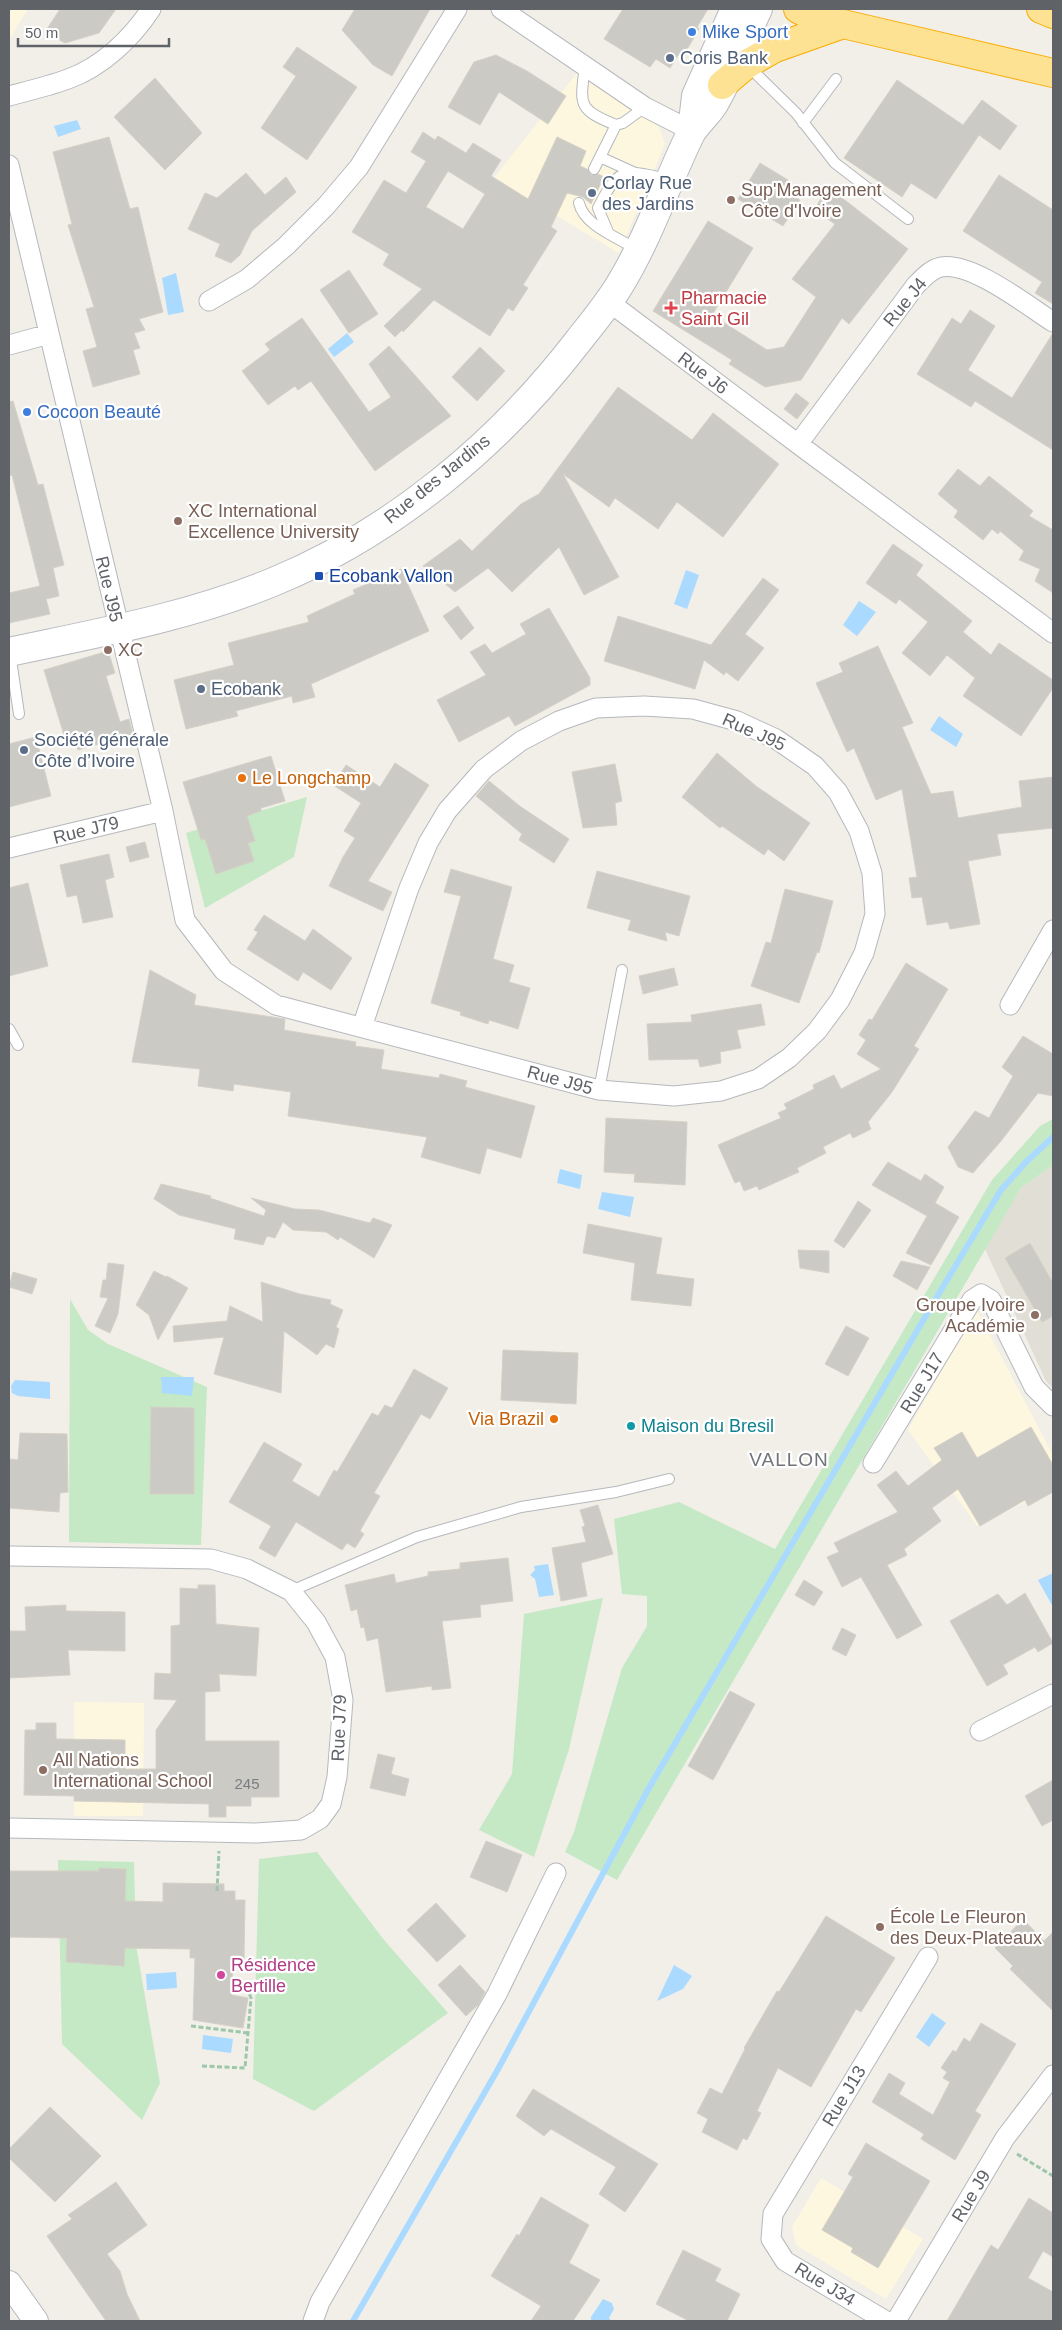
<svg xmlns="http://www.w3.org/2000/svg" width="1062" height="2330" viewBox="0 0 1062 2330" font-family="Helvetica,sans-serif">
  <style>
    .commercial { fill: #fef7e0 }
    .education { fill: #e1ded6 }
    .green { fill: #c5e8c5 }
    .water { fill: #aadaff }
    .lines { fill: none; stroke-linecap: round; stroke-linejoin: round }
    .stream { stroke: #aadaff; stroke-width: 6 }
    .building { fill: #cccac5; stroke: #d6d1c6; fill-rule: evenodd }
    .service-casing { stroke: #b5b8bc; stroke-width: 12 }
    .minor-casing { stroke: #b5b8bc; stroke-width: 21 }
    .tertiary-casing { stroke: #b5b8bc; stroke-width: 26 }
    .secondary-casing { stroke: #b6babf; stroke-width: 30 }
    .motorway-casing { stroke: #f9ab00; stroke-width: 30 }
    .path { stroke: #9cc7a9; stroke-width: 3; stroke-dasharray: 5 2.5; stroke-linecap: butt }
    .service { stroke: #fff; stroke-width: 10 }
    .minor { stroke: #fff; stroke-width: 19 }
    .tertiary { stroke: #fff; stroke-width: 24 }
    .secondary { stroke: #fff; stroke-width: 28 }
    .motorway { stroke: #fde293; stroke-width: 28 }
    .shop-dot { fill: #3f7fe0; stroke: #fff; stroke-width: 2 }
    .service-dot { fill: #5c6f8a; stroke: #fff; stroke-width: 2 }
    .education-dot { fill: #8d6e63; stroke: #fff; stroke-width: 2 }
    .health-dot { fill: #e0444e; stroke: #fff; stroke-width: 2 }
    .transit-dot { fill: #1a4fb4; stroke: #fff; stroke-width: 2 }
    .food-dot { fill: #e8710a; stroke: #fff; stroke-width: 2 }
    .culture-dot { fill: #0f9aa8; stroke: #fff; stroke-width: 2 }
    .hotel-dot { fill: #d1479c; stroke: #fff; stroke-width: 2 }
    .labels { text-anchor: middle; stroke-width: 4.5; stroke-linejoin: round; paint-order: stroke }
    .number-label { font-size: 15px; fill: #7a7d7f }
    .shop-label { font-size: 18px; fill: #366cbe; stroke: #fff; text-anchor: start }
    .service-label { font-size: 18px; fill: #4e5e75; stroke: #fff; text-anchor: start }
    .education-label { font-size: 18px; fill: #785e54; stroke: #fff; text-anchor: start }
    .health-label { font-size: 18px; fill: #be3a42; stroke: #fff; text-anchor: start }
    .street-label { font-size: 18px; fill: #5f6368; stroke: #fff }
    .transit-label { font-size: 18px; fill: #164399; stroke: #fff; text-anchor: start }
    .food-label { font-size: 18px; fill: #c56008; stroke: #fff; text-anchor: start }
    .culture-label { font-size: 18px; fill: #0d838f; stroke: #fff; text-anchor: start }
    .hotel-label { font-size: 18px; fill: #b23c85; stroke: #fff; text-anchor: start }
    .neighbourhood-label { font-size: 19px; letter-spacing: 1px; fill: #70757a; stroke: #fff }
  </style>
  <rect width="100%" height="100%" fill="#f1efe8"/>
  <path class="commercial" d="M9,9H28L9,40Z
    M580,69L625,99L659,127L665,144L619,253L494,178Z
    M976,1309L1053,1455V1488L977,1526L908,1430Z
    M74,1702L144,1703L143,1816H74Z
    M821,2178L923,2239L886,2299L796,2245L792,2227Z"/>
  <path class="education" d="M1053,1165V1388L1046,1381L985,1249L1021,1188Z"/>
  <path class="green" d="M307,797L294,857L205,908L186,833Z
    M1053,1119V1165L1021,1188L617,1880L565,1852L574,1832L622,1668L647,1626V1596L622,1594L614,1519L679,1502L775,1549L992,1180L1040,1126Z
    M70,1299L88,1330L108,1344L207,1387L201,1545L69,1542Z
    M603,1598L569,1749L534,1857L479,1830L512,1774L524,1614Z
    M317,1852L384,1940L448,2013L314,2111L253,2079L259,1859Z
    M58,1860L134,1862L136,1945L160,2083L142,2120L62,2044Z"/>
  <path class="water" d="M77,120L81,129L58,137L54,126Z
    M176,273L184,312L168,315L162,278Z
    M347,333L354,342L334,357L328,349Z
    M686,570L699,575L687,609L674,604Z
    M859,601L876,612L857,636L843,625Z
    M939,716L963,734L956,747L930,730Z
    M560,1169L582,1175L580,1189L557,1183Z
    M602,1192L634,1197L630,1217L598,1209Z
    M161,1377H194L192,1396L162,1393Z
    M15,1380L50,1382V1399L18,1396L12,1393L11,1386Z
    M548,1564L554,1595L539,1597L535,1579L530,1575L535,1570L534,1566Z
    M1053,1573V1607L1038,1580Z
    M674,1965L692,1976L683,1989L657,2001Z
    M176,1972L177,1988L147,1990L146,1974Z
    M932,2013L946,2023L929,2047L916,2037Z
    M203,2035L233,2039L231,2053L202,2049Z
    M603,2299L612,2303L614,2309L609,2318L611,2321H591V2317Z"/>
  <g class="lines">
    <path class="stream" d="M353,2321L497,2071L650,1786L941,1290L1001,1190L1026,1162L1053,1137"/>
  </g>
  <path class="building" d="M60,9H116L99,33L65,43L45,32Z
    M355,9H430L392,76L373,65L342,30Z
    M623,9H708L697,27L699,29L682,58L678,55L670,68L656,59L650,67L604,39Z
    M297,47L357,87L307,160L261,128L296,76L283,67Z
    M496,55L527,71L566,96L548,124L499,92L480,125L448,107L474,62Z
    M155,78L202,133L165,170L114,117Z
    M897,80L963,125L982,100L1017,126L1000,150L979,135L936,199L911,183L902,197L844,158Z
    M423,132L435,140L438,136L466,153L473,143L501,160L491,176L528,199L557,137L586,151L580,166L587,169L591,175L598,174L604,177L591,204L583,197L567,193L551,227L557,231L523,285L528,288L513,311L508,308L490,336L434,300L403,332L402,330L395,337L384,326L422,289L383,265L389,254L352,232L384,180L406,193L426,161L411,152ZM448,171L485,194L463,229L426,207Z
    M109,137L130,209L138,207L163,312L139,319L145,330L134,333L140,348L133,350L140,374L93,387L83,351L97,347L86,309L94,307L68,225L72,224L53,152Z
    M760,163L788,180L782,189L800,200L783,226L738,199Z
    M246,173L265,195L286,177L296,192L252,231L240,255L231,263L215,256L220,244L188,229L205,193L217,198Z
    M999,175L1053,210V304L1035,293L1042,282L963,231Z
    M828,187L908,249L849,324L842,318L801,380L765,387L729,364L732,360L653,311L708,221L753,248L712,315L767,350L784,347L816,297L792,279L835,224L814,210Z
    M349,270L378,314L349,333L320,290Z
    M970,310L995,326L968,370L1012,398L1053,333V450L975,401L971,407L917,374L952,318L961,324Z
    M302,318L369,412L391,397L369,364L389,346L451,416L375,471L311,381L298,390L295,386L268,405L242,371L270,350L265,344Z
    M480,347L505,371L477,401L452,377Z
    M618,387L692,440L713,413L779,464L723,537L677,502L658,529L615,498L609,507L563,474L619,577L584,595L559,547L512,592L488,568L455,592L423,566L460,539L472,551L521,504L539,494Z
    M796,393L809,403L797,419L784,409Z
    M13,401L38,485L43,484L64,565L53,568L59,596L46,599L50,614L9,623V593L40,586L12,475L9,476V402Z
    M958,469L980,486L989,476L1033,511L1029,516L1053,530V593L1035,581L1040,569L1019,560L1024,551L1000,531L998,534L992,529L983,540L954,517L958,511L938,494Z
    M893,544L923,565L916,575L972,621L963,632L991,655L999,643L1053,680V688L1021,736L963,696L975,678L947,655L930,676L902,653L928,622L899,599L896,604L866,583Z
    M401,569L429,631L311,684L315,697L293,703L292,696L236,711L238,716L186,729L174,680L234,665L228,643L309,622L307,616L355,594L353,590Z
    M763,578L779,590L745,634L764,648L738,681L726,672L724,675L704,660L695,689L604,661L618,616L711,645Z
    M458,606L474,628L461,640L443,616Z
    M549,608L590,678V685L515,726L509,716L459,742L437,700L486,675L470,652L485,644L492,653L526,634L520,624Z
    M878,646L913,723L902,727L931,794L953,791L958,818L1022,807L1019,781L1053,777V828L997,834L1001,855L968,861L980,924L950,929L948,922L927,925L922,897L912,898L909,878L917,877L902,789L876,800L854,748L847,752L816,683L843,672L839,663Z
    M108,651L115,673L106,676L120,722L129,719L133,734L78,750L72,733L64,735L44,670Z
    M36,737L51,796L9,807V744Z
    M717,753L756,786L810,823L784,861L768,849L764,855L722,826L720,828L682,797Z
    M271,756L285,801L261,808V811L247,816L255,841L248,843L254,861L216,874L205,839L201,840L183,782Z
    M395,763L429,785L368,881L392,892L383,911L329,886L343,857L355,838L344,831L361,803L333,785L346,765L380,787Z
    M615,764L622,801L615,803L617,825L583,828L572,772Z
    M489,781L521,807L569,839L554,863L519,840L522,834L476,796Z
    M145,842L149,857L130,862L126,847Z
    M109,854L114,877L105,880L113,917L83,923L77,895L67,897L60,865Z
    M451,869L512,887L493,959L514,965L509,982L530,988L518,1029L489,1020L488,1024L460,1015L461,1012L431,1003L461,896L444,892Z
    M597,871L690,896L679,936L665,932L667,941L628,930L631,920L587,908Z
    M28,883L48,966L9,976V888Z
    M785,889L833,901L819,953L817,952L799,1003L751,986L766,942L771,943Z
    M264,915L305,941L313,929L352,958L331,990L303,972L298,981L247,949L258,932L254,930Z
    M906,963L948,989L914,1046L919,1049L892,1092L868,1122L871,1129L853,1138L850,1133L823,1147L826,1153L797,1168L799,1172L759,1190L757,1186L744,1191L740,1181L735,1183L718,1145L781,1118L778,1113L787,1109L784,1104L814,1089L813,1085L834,1075L841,1089L881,1069L857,1054L866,1040L859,1035L869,1019L872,1020Z
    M674,968L678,985L643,994L639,976Z
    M150,970L196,995L194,1005L285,1019L284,1030L356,1042L355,1046L384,1050L381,1069L439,1078L440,1074L467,1081L465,1087L535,1106L521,1158L487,1148L480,1174L421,1157L427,1137L288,1116L291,1092L234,1084L233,1091L198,1086L200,1069L132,1062Z
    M761,1004L765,1025L737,1030L741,1048L720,1052L721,1063L700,1067L698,1059L649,1060L647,1024L692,1022L691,1015Z
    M1023,1036L1053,1054V1096L1038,1093L1001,1141L973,1173L958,1167L948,1147L975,1111L989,1118L1013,1076L1002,1067Z
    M606,1118L687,1122L685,1185L634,1182L635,1174L604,1172Z
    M888,1162L921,1181L925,1174L944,1187L935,1203L959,1217L931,1265L906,1253L927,1216L872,1185Z
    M161,1184L211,1196L210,1198L264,1216L266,1210L251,1198L295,1209L319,1210L370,1223L373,1218L392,1225L374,1258L340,1237L338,1240L326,1232L293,1230L283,1222L275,1238L267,1236L263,1245L234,1239L236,1229L179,1215L154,1199Z
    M858,1201L871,1210L844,1248L834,1241Z
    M588,1224L662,1238L656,1274L694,1279L691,1306L631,1300L635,1263L583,1253Z
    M1030,1243L1053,1283V1316L1042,1322L1005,1258Z
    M798,1250L829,1251V1273L800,1268Z
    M901,1261L930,1267L917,1290L893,1276Z
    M108,1263L124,1265L118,1314L110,1333L95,1326L108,1298L100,1297L103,1280H106Z
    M154,1271L166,1277L167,1276L188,1288L158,1340L149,1315L136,1305Z
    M13,1272L37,1279L32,1294L9,1287Z
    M261,1282L300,1294L331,1300L330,1304L343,1310L336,1327L339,1329L334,1348L326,1344L317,1355L284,1331L281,1393L214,1374L224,1337L174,1342L173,1326L227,1321L230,1306L263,1322Z
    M846,1326L869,1338L848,1376L825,1364Z
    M503,1350L578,1353L576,1404L501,1400Z
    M414,1369L448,1388L430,1419L421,1414L374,1493L380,1496L360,1531L364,1534L355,1548L347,1543L342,1550L296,1522L275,1557L259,1548L271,1526L229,1502L264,1442L302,1464L292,1481L319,1497L334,1470L337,1472L372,1413L378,1416L385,1405L392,1408Z
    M151,1407L194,1408V1494H150Z
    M1031,1427L1053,1465V1492L1028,1506L1025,1500L980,1526L958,1489L932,1508L941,1521L904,1549L907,1555L887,1565L922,1625L897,1639L861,1577L842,1587L827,1557L839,1552L834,1543L898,1512L877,1485L896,1471L908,1486L942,1460L934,1448L962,1432L977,1458Z
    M20,1433L67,1434L68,1492L60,1493L59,1512L9,1508V1459L18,1460Z
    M598,1505L613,1554L581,1563L587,1596L561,1601L552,1548L586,1542L582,1527L585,1526L580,1510Z
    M508,1558L513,1601L480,1605L481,1617L442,1621L451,1688L432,1690V1686L386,1692L378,1638L367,1641L364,1627L361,1628L357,1609L351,1611L345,1585L394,1574L396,1583L428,1576V1572L460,1569V1563Z
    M804,1580L823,1592L814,1606L795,1595Z
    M198,1585H215L216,1624L259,1628L256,1676L219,1674L220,1691L205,1692V1741H279V1797H251V1806H226V1817H209V1804L74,1801V1796L24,1795L25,1730H36V1723H56V1739L125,1740V1769H156V1730L177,1700L154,1699L155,1673L171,1674V1626L180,1625V1588L198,1589Z
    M1025,1593L1053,1643L1038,1652L1035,1647L1003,1665L1008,1674L987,1686L950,1621L998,1594L1007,1605Z
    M66,1605V1611L125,1612V1651L68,1650L70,1675L9,1678V1631H26L25,1607Z
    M842,1628L856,1635L846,1656L832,1649Z
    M730,1691L755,1704L713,1780L688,1766Z
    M378,1754L395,1758L391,1774L409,1779L405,1796L370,1788Z
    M1053,1780V1820L1042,1826L1025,1796Z
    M486,1841L522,1855L507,1892L470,1877Z
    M99,1868L126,1869L125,1901L163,1902V1883L224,1884V1891H235V1900H245L244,1960H233L232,1995L248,1998L243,2028L193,2020L195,1958H190V1949L125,1948L124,1966L66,1962L67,1938L9,1937V1871H99Z
    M436,1903L466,1936L437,1962L407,1930Z
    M826,1916L895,1958L861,2012L856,2009L811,2087L778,2068L757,2111L761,2113L747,2140L743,2138L737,2150L702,2132L708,2119L697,2113L710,2088L722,2094L745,2049L744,2048L777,1991L779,1992Z
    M1023,1919L1044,1941L1053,1932V2011L1010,1969L1013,1966L995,1948Z
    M460,1965L485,1992L478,2005L466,2016L438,1985Z
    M981,2023L1016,2044L975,2111L981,2115L955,2160L921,2139L924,2134L872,2102L889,2073L905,2083L899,2094L933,2115L950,2082L943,2078L947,2072L941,2068L953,2050L956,2052L964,2038L970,2042Z
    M533,2089L658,2164L625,2212L599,2194L616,2167L551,2129L544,2136L516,2116Z
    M50,2107L101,2156L55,2202L9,2158V2149Z
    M866,2143L930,2181L878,2268L851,2252L853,2248L822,2230L853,2177L848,2174Z
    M116,2182L147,2225L107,2254L120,2271L127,2294L140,2321H106L47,2236L72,2219L68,2215Z
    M541,2197L589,2225L569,2263L600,2280L573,2321H531L541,2306L491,2276L517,2234L519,2236Z
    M1029,2198L1053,2213V2257L1043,2251L1028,2278L1053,2292V2321H947L991,2245L998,2250Z
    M683,2250L721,2269L715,2281L740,2294L727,2321H689L656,2304Z"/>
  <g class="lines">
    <g class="service-casing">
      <path id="service" d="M585,64C581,103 575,109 616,125
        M747,65L796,113L835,163L908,219
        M803,123L836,79
        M600,157L633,172
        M594,169L616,125L623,123L645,107
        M579,203C584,226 619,238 638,250
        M608,232L598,208C620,165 623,170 668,179
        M10,653L19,714
        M9,1029L18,1045
        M599,1090L622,970
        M291,1591L417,1537L521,1507L616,1492L669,1479"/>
    </g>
    <g class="minor-casing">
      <path id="minor" d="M501,9L645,107L692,131
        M9,96C28,91 49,86 68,79C102,67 132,38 151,9
        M9,165L163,811L185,920L224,971L276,1005L599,1090L674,1096L721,1091L758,1079L789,1058L817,1031L840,1000L864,953L875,914L872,873L859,831L838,792L815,766L776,739L737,721L693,709L644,706L596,708L559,721L521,741L484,769L447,811L428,843L409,888L362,1027
        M209,301L247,279L286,246L326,206L359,167L457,9
        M609,302L798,444L1053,633
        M9,345L49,334
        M798,444L916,285C923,278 931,269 941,267C971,261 1028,306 1053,322
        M9,848L163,811
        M1010,1005L1053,930
        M873,1463L972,1300L981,1294L991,1300L1034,1387L1053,1406
        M9,1556L211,1559L247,1569L291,1591L316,1622L335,1657L343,1700L337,1777L331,1804L320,1819L301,1830L256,1833L9,1828
        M980,1731L1053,1694
        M313,2321L320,2302L497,1994L556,1873
        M886,2321L785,2261L771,2239L773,2214L928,1957
        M896,2321L1005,2138L1053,2075"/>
    </g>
    <g class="tertiary-casing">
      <path id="tertiary" d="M9,2283L36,2321"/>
    </g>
    <g class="secondary-casing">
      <path id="secondary" d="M692,131L696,96L735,9
        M9,652C98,633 188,617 273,582C393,533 500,443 579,340C594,321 610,302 622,281C650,234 667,182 691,133C697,123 707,115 714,104C731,75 743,40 758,9"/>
    </g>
    <g class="motorway-casing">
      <path id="motorway" d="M798,9L804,12L843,24L1053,73
        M1041,9L1053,14
        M722,85L747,64L775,48L843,24"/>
    </g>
    <path class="path" d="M217,1891L219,1851
      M191,2026L248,2033
      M202,2066L245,2068L251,1998L246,1986
      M1017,2154L1053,2176"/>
    <use href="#service" class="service"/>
    <use href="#minor" class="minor"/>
    <use href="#tertiary" class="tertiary"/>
    <use href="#secondary" class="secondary"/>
    <use href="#motorway" class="motorway"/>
  </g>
  <g class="shop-dot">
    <circle cx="692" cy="32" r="5"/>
    <circle cx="27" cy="412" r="5"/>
  </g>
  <g class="service-dot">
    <circle cx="670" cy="58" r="5"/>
    <circle cx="592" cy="193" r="5"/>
    <circle cx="201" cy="689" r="5"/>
    <circle cx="24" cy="750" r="5"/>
  </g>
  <g class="education-dot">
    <circle cx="731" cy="200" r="5"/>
    <circle cx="178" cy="521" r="5"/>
    <circle cx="108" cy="650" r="5"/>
    <circle cx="1035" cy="1315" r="5"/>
    <circle cx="43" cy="1770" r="5"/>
    <circle cx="880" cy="1927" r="5"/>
  </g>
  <path class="health-dot" d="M668.5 300.5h5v5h5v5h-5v5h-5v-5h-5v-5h5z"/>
  <rect class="transit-dot" x="314" y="571" width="10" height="10" rx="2.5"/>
  <g class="food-dot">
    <circle cx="242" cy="778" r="5"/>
    <circle cx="554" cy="1419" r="5"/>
  </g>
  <circle class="culture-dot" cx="631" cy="1426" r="5"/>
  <circle class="hotel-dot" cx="221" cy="1975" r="5"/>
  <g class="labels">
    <g class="number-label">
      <text x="247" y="1789">245</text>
    </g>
    <g class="shop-label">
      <text x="702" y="38">Mike Sport</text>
      <text x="37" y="418">Cocoon Beauté</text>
    </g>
    <g class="service-label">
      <text x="680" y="64">Coris Bank</text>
      <text x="602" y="189">Corlay Rue<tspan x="602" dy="21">des Jardins</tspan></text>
      <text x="211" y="695">Ecobank</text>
      <text x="34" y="746">Société générale<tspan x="34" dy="21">Côte d’Ivoire</tspan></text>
    </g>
    <g class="education-label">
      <text x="741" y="196">Sup'Management<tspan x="741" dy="21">Côte d'Ivoire</tspan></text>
      <text x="188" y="517">XC International<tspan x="188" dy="21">Excellence University</tspan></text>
      <text x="118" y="656">XC</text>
      <text x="1025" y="1311" text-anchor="end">Groupe Ivoire<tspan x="1025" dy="21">Académie</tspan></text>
      <text x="53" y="1766">All Nations<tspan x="53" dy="21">International School</tspan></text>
      <text x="890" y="1923">École Le Fleuron<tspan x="890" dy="21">des Deux-Plateaux</tspan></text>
    </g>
    <g class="health-label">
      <text x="681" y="304">Pharmacie<tspan x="681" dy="21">Saint Gil</tspan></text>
    </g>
    <g class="street-label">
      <text transform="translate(905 302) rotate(-51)" y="6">Rue J4</text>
      <text transform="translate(703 373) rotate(37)" y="6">Rue J6</text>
      <text transform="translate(437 479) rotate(-39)" y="6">Rue des Jardins</text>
      <text transform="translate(109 589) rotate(77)" y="6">Rue J95</text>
      <text transform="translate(754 732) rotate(24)" y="6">Rue J95</text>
      <text transform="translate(86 830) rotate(-14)" y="6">Rue J79</text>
      <text transform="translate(560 1080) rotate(15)" y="6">Rue J95</text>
      <text transform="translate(922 1383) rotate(-59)" y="6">Rue J17</text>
      <text transform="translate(339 1728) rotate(-88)" y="6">Rue J79</text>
      <text transform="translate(844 2096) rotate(-59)" y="6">Rue J13</text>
      <text transform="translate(971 2196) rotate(-59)" y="6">Rue J9</text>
      <text transform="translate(825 2284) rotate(31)" y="6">Rue J34</text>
    </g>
    <g class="transit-label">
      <text x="329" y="582">Ecobank Vallon</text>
    </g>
    <g class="food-label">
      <text x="252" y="784">Le Longchamp</text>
      <text x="544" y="1425" text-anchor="end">Via Brazil</text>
    </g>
    <g class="culture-label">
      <text x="641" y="1432">Maison du Bresil</text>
    </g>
    <g class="hotel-label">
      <text x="231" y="1971">Résidence<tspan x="231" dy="21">Bertille</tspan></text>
    </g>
    <g class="neighbourhood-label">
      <text x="789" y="1466">VALLON</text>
    </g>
  </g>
  <rect width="1062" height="2330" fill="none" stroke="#5f6368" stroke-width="20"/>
  <path d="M18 38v8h151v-8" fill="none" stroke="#5f6368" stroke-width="2.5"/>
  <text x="25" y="38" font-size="15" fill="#5f6368" stroke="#ffffff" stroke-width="4" paint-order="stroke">50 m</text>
</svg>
